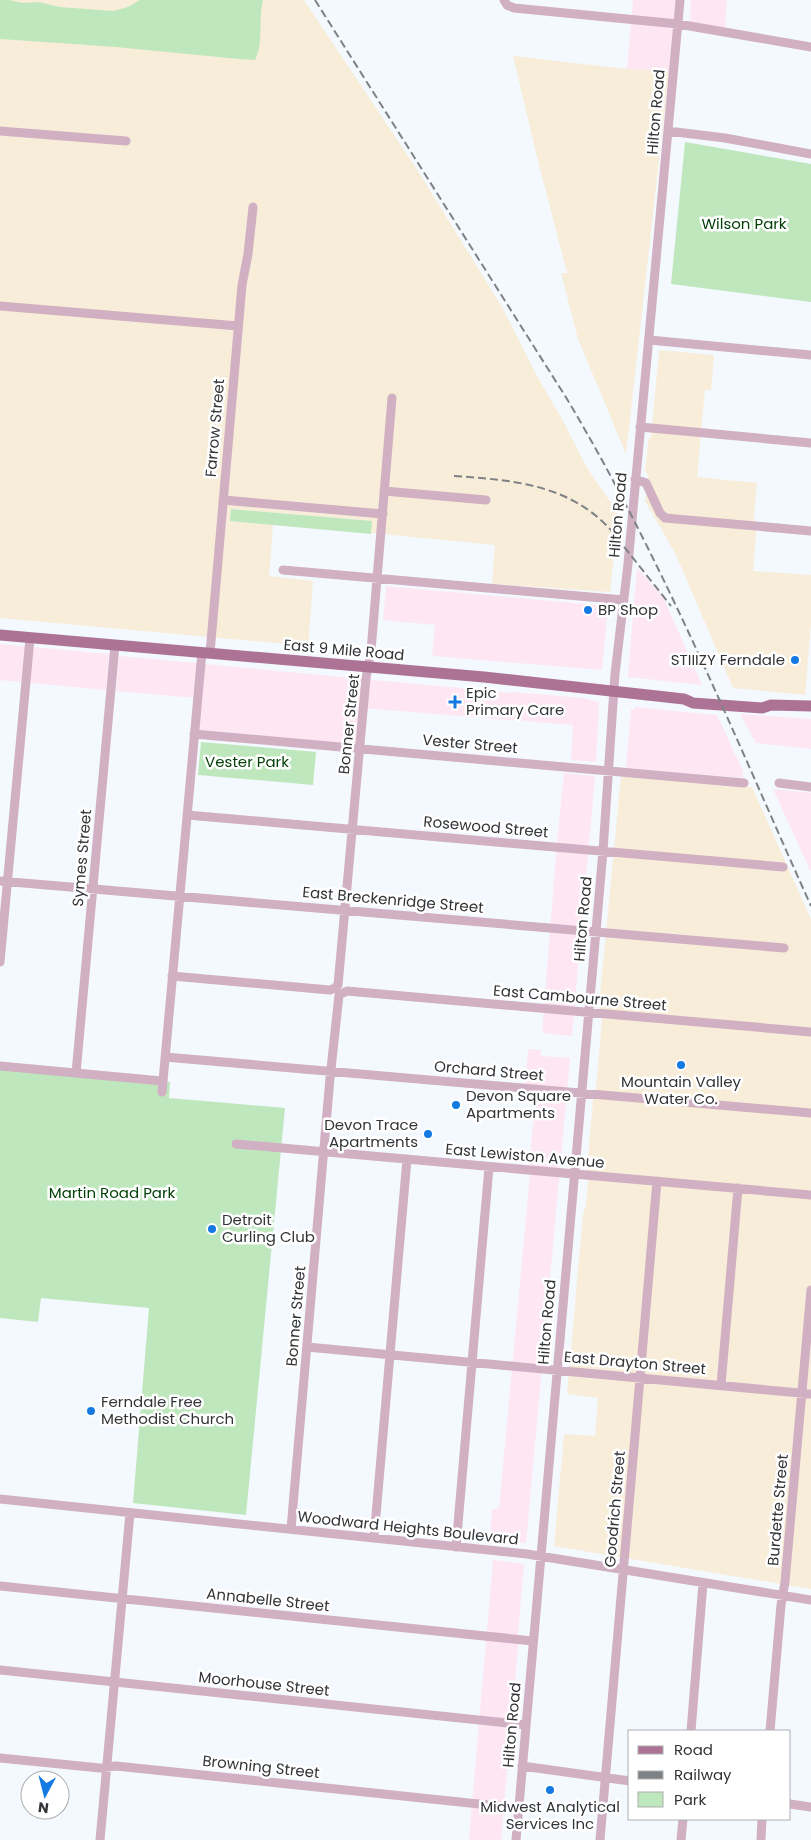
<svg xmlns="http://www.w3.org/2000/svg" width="811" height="1840" viewBox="0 0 811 1840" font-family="Poppins,sans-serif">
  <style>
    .commercial { fill: #fee6f2 }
    .industrial { fill: #f8edd8 }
    .green { fill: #bfe7bd }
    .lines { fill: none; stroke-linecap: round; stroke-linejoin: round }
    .minor { stroke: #d1b0c3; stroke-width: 9 }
    .major { stroke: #ad7395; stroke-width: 11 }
    .rail { stroke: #7e8285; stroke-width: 2; stroke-dasharray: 8 4; stroke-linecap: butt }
    .poi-dot { fill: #1479e1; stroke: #fff; stroke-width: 2 }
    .labels { text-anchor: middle; stroke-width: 5; stroke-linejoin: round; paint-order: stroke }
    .street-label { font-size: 15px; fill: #323437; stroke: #fff }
    .park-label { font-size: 15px; fill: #034107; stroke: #fff }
    .poi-label { font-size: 15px; fill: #323437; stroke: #fff; text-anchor: start }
  </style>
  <rect width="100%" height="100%" fill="#f3f9fe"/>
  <path class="commercial" d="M633,0H675L669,72L627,69Z
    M691,0H727L725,31L690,24Z
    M637,568L663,597L702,685L628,677Z
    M386,586L608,606L602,670L432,656L435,625L383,620Z
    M0,644L109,654L106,690L0,680Z
    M119,656L513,693V692L582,698L595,701L599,703L596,762L571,760L573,725L363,708L359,745L195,729L197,698L116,691Z
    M634,707L717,715L743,771V778L626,768L631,709L634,710Z
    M740,714L811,719V749L756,743Z
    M564,773L595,776L572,1036L542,1033L556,854Z
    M773,789L811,793V872Z
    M528,1049L541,1050V1056L570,1058L526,1543L490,1539L492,1509H499L530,1174V1155L536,1094L525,1093Z
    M493,1560L524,1564L518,1632V1648L501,1840H469Z"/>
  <path class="industrial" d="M0,0H304L418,171L502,307L538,378L561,417L587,468L618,513L610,592L492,584L495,545L371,533V521L231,509L230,521L273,525L269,576L313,581L308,646L0,618Z
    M513,56L627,69L669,72L626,454L578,339L561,273H567L536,153Z
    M659,350L714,355L711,390H705L697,477L757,483L754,517L756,536L753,571L811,575V622L805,695L733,688L676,555L645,501L648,475L645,471L648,444L649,438H651Z
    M621,776L752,787L811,919V1589L554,1546L564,1434L595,1436L598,1398L567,1394L583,1214L586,1206L588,1181L587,1170L593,1100L596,1087L602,1021L599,1006Z"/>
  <path class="green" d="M0,0H9L23,3L39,2L59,7L113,11L128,7L140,0H263C258,19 264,42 255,60L239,59L116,47L0,39Z
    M685,142L811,164V302L671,284Z
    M231,509L372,521L371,534L230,521Z
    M201,742L316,752L313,785L198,775Z
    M0,1066L170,1082L169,1098L285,1108L246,1515L133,1503L149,1308L41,1298L38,1322L0,1318Z"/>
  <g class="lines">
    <path class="minor" d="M504,0L507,5L514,8L678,24L811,47
      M0,131L126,141
      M668,131L725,138L811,154
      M0,306L238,326
      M649,340L811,355
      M640,427L811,443
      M635,479L646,483L660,513L665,518L811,531
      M384,491L486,500
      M223,500L383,514
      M283,570L624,600
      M210,653L242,285L248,254L253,207
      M194,734L744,783
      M779,783L811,787
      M187,815L783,867
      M0,881L784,948
      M0,962L30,638
      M172,976L330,990L335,988L338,985L366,678L371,651L392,398
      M165,1057L811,1113
      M0,1066L162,1081
      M76,1073L115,645
      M162,1092L202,652
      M236,1144L811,1195
      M307,1347L811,1394
      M721,1385L738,1188
      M0,1499L527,1554L811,1600
      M291,1529L330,1078L339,995L347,991L811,1032
      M374,1538L407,1159
      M456,1547L489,1167
      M0,1586L533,1641
      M0,1670L526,1725
      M691,1731L703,1583
      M770,1731L781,1605L785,1582L811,1290
      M0,1758L100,1768L116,1766L518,1808
      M522,1766L630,1781
      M790,1804L811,1807
      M100,1840L130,1513
      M516,1840L603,851L615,674L628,564L680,0
      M600,1840L657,1181
      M681,1840L683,1819
      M761,1840L762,1819"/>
    <path class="major" d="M0,635L484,677L684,699L693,703L762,708L771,705L811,706"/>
    <path class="rail" d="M315,0L567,399C663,560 734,735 811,906
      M454,476C512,480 568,484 610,529L671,606"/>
  </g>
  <g class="poi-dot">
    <circle cx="588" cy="610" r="5"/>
    <circle cx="795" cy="660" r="5"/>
    <path d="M452.5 694.5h5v5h5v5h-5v5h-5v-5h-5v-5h5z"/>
    <circle cx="681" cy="1065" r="5"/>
    <circle cx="456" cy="1105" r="5"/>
    <circle cx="428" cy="1134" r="5"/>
    <circle cx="212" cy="1229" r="5"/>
    <circle cx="91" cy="1411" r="5"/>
    <circle cx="550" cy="1790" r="5"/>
  </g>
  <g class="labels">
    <g class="street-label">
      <text transform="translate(656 112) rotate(-85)" y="5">Hilton Road</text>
      <text transform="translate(215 428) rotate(-85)" y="5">Farrow Street</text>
      <text transform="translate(618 515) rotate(-85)" y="5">Hilton Road</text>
      <text transform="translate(344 650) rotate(5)" y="5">East 9 Mile Road</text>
      <text transform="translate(349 724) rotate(-84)" y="5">Bonner Street</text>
      <text transform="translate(470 744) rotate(5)" y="5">Vester Street</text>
      <text transform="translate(486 827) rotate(5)" y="5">Rosewood Street</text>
      <text transform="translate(82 858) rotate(-85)" y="5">Symes Street</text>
      <text transform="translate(393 900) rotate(5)" y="5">East Breckenridge Street</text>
      <text transform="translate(583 919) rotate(-85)" y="5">Hilton Road</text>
      <text transform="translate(580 998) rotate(5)" y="5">East Cambourne Street</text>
      <text transform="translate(489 1071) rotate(5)" y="5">Orchard Street</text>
      <text transform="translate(525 1156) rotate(5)" y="5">East Lewiston Avenue</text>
      <text transform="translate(296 1316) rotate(-85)" y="5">Bonner Street</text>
      <text transform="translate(547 1322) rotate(-85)" y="5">Hilton Road</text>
      <text transform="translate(635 1363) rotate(5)" y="5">East Drayton Street</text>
      <text transform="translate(615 1509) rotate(-85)" y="5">Goodrich Street</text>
      <text transform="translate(778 1510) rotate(-85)" y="5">Burdette Street</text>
      <text transform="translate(408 1528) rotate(6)" y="5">Woodward Heights Boulevard</text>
      <text transform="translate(268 1600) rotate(6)" y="5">Annabelle Street</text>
      <text transform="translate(264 1684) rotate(6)" y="5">Moorhouse Street</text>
      <text transform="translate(512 1725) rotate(-85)" y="5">Hilton Road</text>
      <text transform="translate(261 1767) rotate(6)" y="5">Browning Street</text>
    </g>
    <g class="park-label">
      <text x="744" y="229">Wilson Park</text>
      <text x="247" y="767">Vester Park</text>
      <text x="112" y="1198">Martin Road Park</text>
    </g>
    <g class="poi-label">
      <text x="598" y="615">BP Shop</text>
      <text x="785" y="665" text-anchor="end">STIIIZY Ferndale</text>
      <text x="466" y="698">Epic<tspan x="466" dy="17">Primary Care</tspan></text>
      <text x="681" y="1087" text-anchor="middle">Mountain Valley<tspan x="681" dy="17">Water Co.</tspan></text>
      <text x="466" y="1101">Devon Square<tspan x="466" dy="17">Apartments</tspan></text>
      <text x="418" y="1130" text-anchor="end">Devon Trace<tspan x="418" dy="17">Apartments</tspan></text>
      <text x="222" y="1225">Detroit<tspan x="222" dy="17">Curling Club</tspan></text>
      <text x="101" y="1407">Ferndale Free<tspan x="101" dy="17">Methodist Church</tspan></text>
      <text x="550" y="1812" text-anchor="middle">Midwest Analytical<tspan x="550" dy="17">Services Inc</tspan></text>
    </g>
  </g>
  <rect x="628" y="1730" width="162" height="90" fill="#ffffff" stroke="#adaeaf"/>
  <rect x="638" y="1746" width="25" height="8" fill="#ad7395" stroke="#adaeaf"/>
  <text x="674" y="1755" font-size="15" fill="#323437">Road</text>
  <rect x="638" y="1771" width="25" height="8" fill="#7e8285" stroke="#adaeaf"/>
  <text x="674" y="1780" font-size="15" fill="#323437">Railway</text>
  <rect x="638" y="1792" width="25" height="15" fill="#bfe7bd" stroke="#adaeaf"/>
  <text x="674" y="1805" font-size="15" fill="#323437">Park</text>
  <g transform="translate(45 1795) rotate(187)"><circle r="24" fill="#ffffff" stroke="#adaeaf"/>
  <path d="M0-4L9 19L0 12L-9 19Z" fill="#1479e1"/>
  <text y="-8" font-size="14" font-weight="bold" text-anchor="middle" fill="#323437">N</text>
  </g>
</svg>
